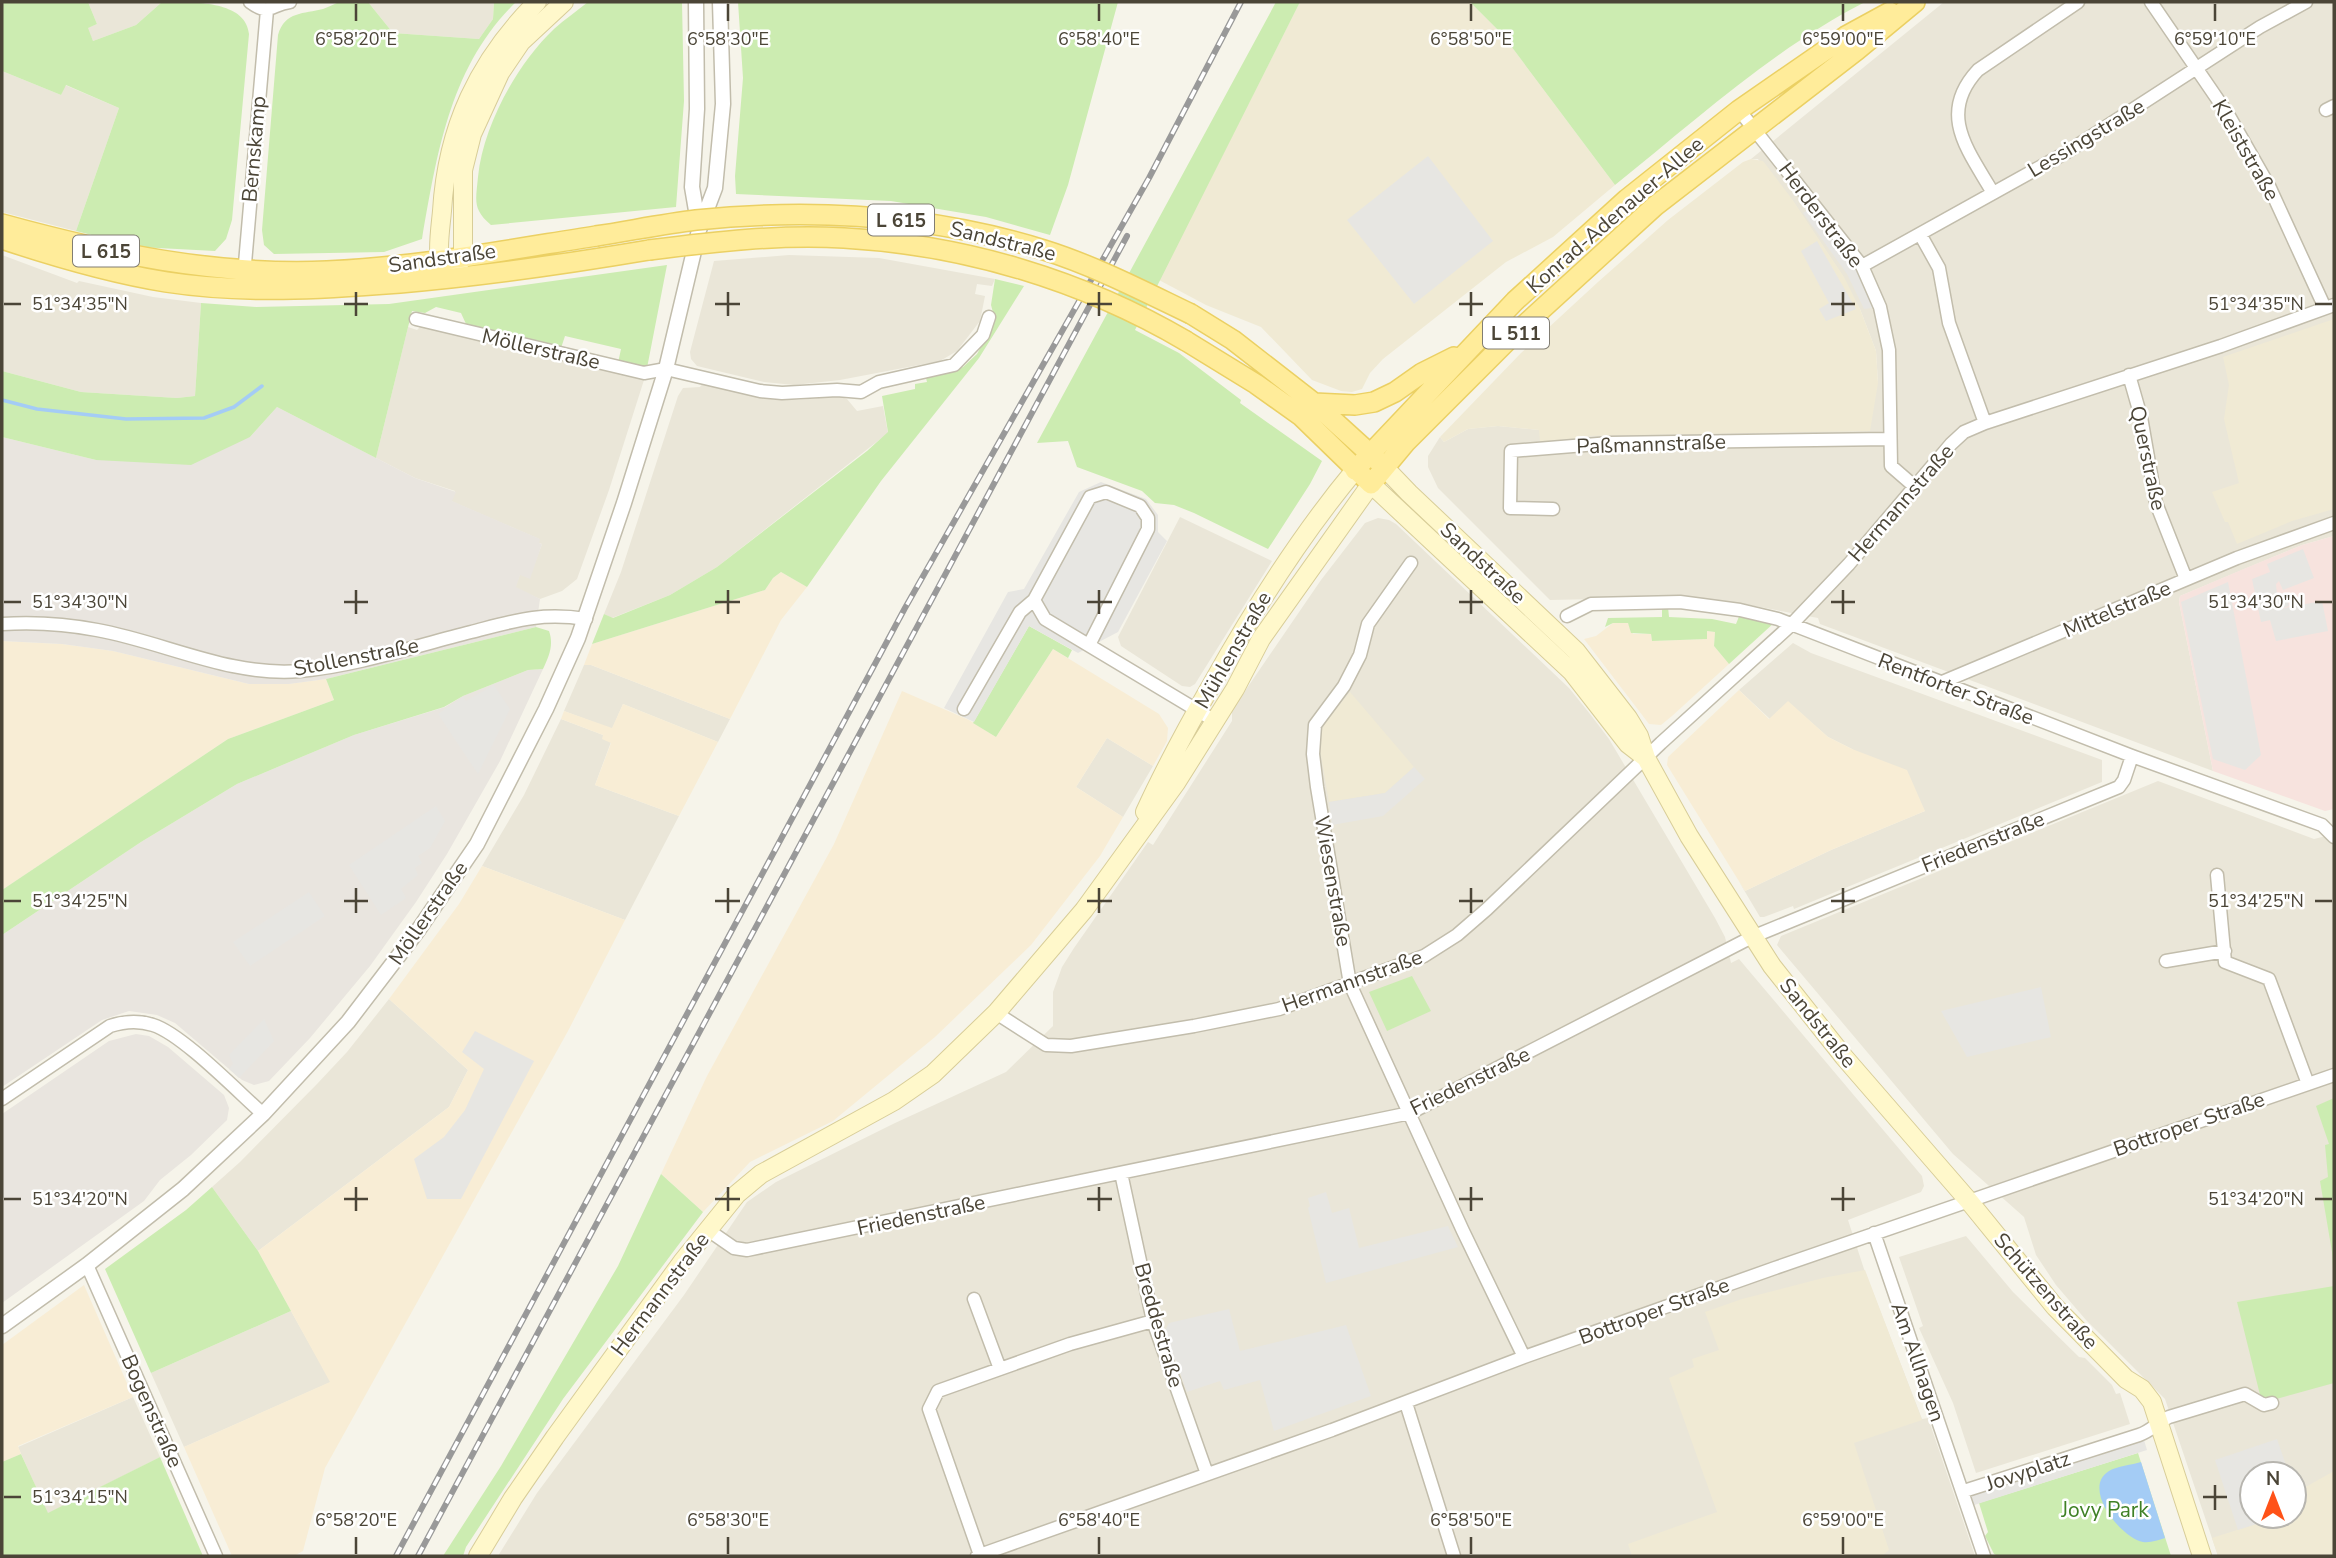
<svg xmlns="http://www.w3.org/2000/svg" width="2336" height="1558" viewBox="0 0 2336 1558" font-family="'Nunito Sans',sans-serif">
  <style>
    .residential { fill: #eae6d8; fill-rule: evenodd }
    .commercial { fill: #f8edd5 }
    .industrial { fill: #e9e5df }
    .education { fill: #f0ead4 }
    .medical { fill: #f7e3de }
    .green { fill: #ccecb1 }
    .parking { fill: #e7e6e2 }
    .water { fill: #a4ccf5 }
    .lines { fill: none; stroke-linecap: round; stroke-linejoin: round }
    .stream { stroke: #a4ccf5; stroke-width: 3.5 }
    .minor-casing { stroke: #c2bdac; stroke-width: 15 }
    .tertiary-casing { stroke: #c2bdac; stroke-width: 17 }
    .secondary-casing { stroke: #d8cd98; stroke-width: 20 }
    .primary-casing { stroke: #ebd063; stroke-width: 22 }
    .minor { stroke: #fff; stroke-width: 12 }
    .tertiary { stroke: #fff; stroke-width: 14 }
    .secondary { stroke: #fff8cb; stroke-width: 18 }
    .primary { stroke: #ffec9a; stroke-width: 19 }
    .rail-casing { stroke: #999; stroke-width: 6 }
    .rail { stroke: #fff; stroke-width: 3.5; stroke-dasharray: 10; stroke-linecap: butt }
    .primary-bridge-casing { stroke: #ebd063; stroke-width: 22; stroke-linecap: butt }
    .primary-bridge { stroke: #ffec9a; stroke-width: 19 }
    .ticks { fill: none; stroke: #4b4537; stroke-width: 2.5 }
    .labels { text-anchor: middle; stroke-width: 5; stroke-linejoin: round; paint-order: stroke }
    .shield { fill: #fff; stroke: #817d73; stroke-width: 2 }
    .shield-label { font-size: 19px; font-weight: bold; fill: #4b4537 }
    .street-label { font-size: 21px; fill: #4b4537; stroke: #fff }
    .park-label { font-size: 21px; fill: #3f8126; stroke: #fff }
    .ticks-label { font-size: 18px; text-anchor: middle; fill: #4b4537; stroke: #fff; stroke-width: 5; stroke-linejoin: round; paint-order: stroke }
  </style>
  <rect width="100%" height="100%" fill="#f6f4ea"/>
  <path class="residential" d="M88,2H162L136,25L93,41L87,28L97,24Z
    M368,2H494L493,19L479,39L393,33Z
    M1944,2H2334V536L2302,545L2180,596L2179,602L2213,771L1820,624L1818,618L1734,602L1690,597L1550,600L1438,488L1428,467V456L1440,437L1444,442L1468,429L1498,426L1540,430V442L1577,441L1578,436L1878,383L1876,351L1860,309L1758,159H1751Z
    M2,71L61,95L65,85L119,108L76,231L2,212Z
    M2,255L77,283L79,281L153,297L201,303L195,396L177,398L81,392L2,371Z
    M789,255L879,258L995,279L992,286L977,284L975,294L985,296L980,321L957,351L940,361L840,380L794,385L764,382L697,366L691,359L690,352L714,261Z
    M422,325L641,376L644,380L609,490L577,579L562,591L540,599L515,588L520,574L529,578L542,544L539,543V539L451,501L455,491L415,478L376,458L408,327L417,330Z
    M702,384L771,399L799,400L838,396L847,399L857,411L883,406L888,433L717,567L670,595L612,618L604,614L621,572L678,396L683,388L700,387Z
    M1180,517L1272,561L1195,684L1190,687L1182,686L1121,646L1118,637Z
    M1378,518L1389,520L1396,524L1569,688L1590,714L1609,739L1715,918L1725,937L1731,963L1739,959L1922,1176L1924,1186L1921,1192L1848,1220L1864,1269L1922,1419L1928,1418L1975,1556H498L537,1493L684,1295L747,1202L776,1182L895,1123L1006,1072L1053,1026V992L1062,967L1074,948L1148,842L1153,845L1232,721V710L1321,580L1365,523Z
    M1793,643L1811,653L2102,760V782L1794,909L1793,906L1764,917H1760L1738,880L1745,891L1831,850L1925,811L1852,749L1828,737L1788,702L1770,719L1739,690Z
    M584,665H591L730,719L718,742L623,704L612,729L564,711Z
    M561,719L603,735L611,742L595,785L679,816L625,920L482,866L524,795Z
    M1107,738L1153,766L1123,817L1076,787Z
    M2158,781L2314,839L2334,834V1556H2218L2165,1399L2086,1320L2056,1285L2036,1255L2024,1217L1953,1154L1777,945L1781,936ZM2252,1474H2294V1516H2252Z
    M389,999L468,1070L449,1107L258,1251L212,1187L240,1162L317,1084L347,1052Z
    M1966,1236L2013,1292L2079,1357L2085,1358L2112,1385L2116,1394L2120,1393L2130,1424L1976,1473L1953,1403L1919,1328L1923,1326L1899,1257Z
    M291,1311L331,1382L184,1447L151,1373Z
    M133,1397L160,1457L48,1514L18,1447Z"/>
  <path class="commercial" d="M781,572L807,587L781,620L730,719L591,665H584L592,644L765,590L773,578Z
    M1613,623H1628L1633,634H1651L1652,641L1707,639V631L1715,632L1714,646L1729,664L1672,716L1661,725L1649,724L1584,639L1596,636Z
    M2,641L62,644L113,651L249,684H288L326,679L334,700L228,739L2,890Z
    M1053,649L1159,714L1168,728L1167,741L1153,766L1107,738L1076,787L1123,817L1100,856L1031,945L935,1037L833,1121L750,1162L703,1212L661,1174L707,1076L834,844L902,691L969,720L996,737Z
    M1739,690L1769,719L1788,701L1828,737L1852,749L1907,770L1925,811L1831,850L1745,891L1667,765L1668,757Z
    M623,704L718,742L679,816L595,785L611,743L602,739L603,735L561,719L564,711L612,728Z
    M482,866L625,920L568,1031L325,1468L303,1551L294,1556H232L184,1447L330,1382L258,1251L449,1107L468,1070L389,999L459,904Z
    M84,1285L133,1397L18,1446L21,1454L2,1462V1345Z"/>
  <path class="industrial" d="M277,407L415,478L456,492L452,501L540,539L539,543L542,544L530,579L520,575L516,587L540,599L536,627L326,679L289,684H249L113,651L62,644L2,641V437L96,460L250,437Z
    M543,669L500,761L447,854L416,902L370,966L310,1038L269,1081L254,1085L242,1080L175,1023L157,1015L129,1011L102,1020L2,1087V935L141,842L237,784L354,735L445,707L463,696L528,670Z
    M136,1034L149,1036L168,1047L224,1095L229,1108L227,1120L191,1155L160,1180L144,1201L2,1303V1114L109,1041Z"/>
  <path class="education" d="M1300,2H1470L1502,34L1615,185L1553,237L1506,262L1383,359L1370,373L1362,389L1352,392L1341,391L1312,380L1261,327L1206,305L1159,280Z
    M1751,159L1763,161L1792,199L1844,277L1860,309L1876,351L1878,383L1870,431L1578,436V441L1540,442L1539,430L1498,426L1468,429L1444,442L1440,437L1521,353L1598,282L1668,220L1743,162Z
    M2334,319V509L2292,521L2237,544L2228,522H2225L2212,492L2239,483L2224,419L2229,385L2223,357Z
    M1350,692L1414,767L1385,793L1329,802L1320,750V735L1325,723Z
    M1865,1270L1922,1420L1854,1443L1889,1550L1882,1556H1632L1628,1544L1717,1512L1669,1378L1694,1367L1692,1359L1719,1350L1705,1312L1742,1299L1823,1278Z
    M2334,1471V1556H2218L2212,1538L2281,1516H2294V1512L2300,1509L2295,1493Z"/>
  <path class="medical" d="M2334,536V809L2325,811L2213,771L2179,602L2180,596L2246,568L2302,545Z"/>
  <path class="green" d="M2,2H88L97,24L88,28L93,41L136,25L162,2C192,2 246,0 249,34L232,220L226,239L215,251L139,247L76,231L119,108L66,85L61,95L2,71Z
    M339,2H368L393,33L479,39L493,19L494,2H516C450,66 437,153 422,239L384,252L274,254L264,245L262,230L278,35C285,11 304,14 323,9C329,7 334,4 339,2Z
    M588,2H682L684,101L676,207L491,225C472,209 476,200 478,177C483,126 517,64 554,29C565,19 577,11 588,2Z
    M738,2H1118L1068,185L1050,235L986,217L891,201L736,194L735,176L743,78Z
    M1276,2H1300L1135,330L1179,353L1241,400L1240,403L1322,461L1310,484L1268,549L1194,513L1174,505L1155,503L1142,491L1077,467L1068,441L1037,443Z
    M1470,2H1865C1773,49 1695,121 1615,185L1502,34Z
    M667,265L647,368L618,363L621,349L565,336L561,348L504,336L466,324L461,313L436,307L425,313L412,311L376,458L277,407L250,437L191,465L96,460L2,437V371L81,392L177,398L195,396L201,303L256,307L389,304Z
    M995,279L1024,286L979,358L881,481L807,587L781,572L773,578L765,590L592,644L604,614L613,618L670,595L717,567L867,451L888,432L882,396L915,389V384L927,382L926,378L948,373L963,367L977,354L989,332L994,316L991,305Z
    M1662,607H1668L1669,617L1712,619L1736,624L1740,614L1775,622L1729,664L1714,646L1715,632L1707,631V639L1652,641L1651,634L1631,633L1628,623H1613L1605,627L1608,618L1662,617Z
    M1029,626L1072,650L1068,658L1053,649L996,737L973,723Z
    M536,627L549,631C554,645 549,656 543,669L528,670L463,696L444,707L354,735L237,784L141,842L2,935V890L228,739L334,700L326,679Z
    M1412,976L1431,1011L1387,1031L1369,992Z
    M2334,1098V1383L2262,1403L2237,1302L2334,1286L2332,1252L2320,1181L2328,1177L2325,1145L2329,1144L2316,1106Z
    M661,1174L703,1212L563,1399L466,1547L463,1556H443L501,1466L618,1266Z
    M212,1187L258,1251L291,1311L151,1373L105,1269L186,1210Z
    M2138,1453L2171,1556H1998L1994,1554L1985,1536L1988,1532L1979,1503Z
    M21,1454L48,1513L160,1457L203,1556H2V1462Z"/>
  <path class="parking" d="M1428,156L1493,241L1414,304L1347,220Z
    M1815,205L1862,266L1880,307L1864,309L1847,274L1803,213Z
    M1817,241L1856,309L1826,321L1819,309L1829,303L1801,251Z
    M1101,482L1146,499L1158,515V532L1167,541L1118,632L1078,653L1029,626L974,722L944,708L1008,592L1024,589L1079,492Z
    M2303,549L2314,578L2283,590L2279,581L2276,584L2277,594L2286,593L2289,606L2280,609L2322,601L2328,631L2276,641L2270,620L2261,622L2252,579L2270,572L2267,564Z
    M2228,582L2261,755L2245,770L2213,759L2181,602Z
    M494,685L510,709L478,774L438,714L463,697L466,701Z
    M1414,767L1425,779L1383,816L1332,825L1329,802L1385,793Z
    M436,806L445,821L430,848L418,856L422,863L415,868L418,875L401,889L406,898L381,915L349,865Z
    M309,892L325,916L250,966L233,942Z
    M2041,987L2051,1037L1967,1057L1941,1011Z
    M264,1019L274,1041L239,1078L229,1069L233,1064L229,1055Z
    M475,1031L534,1061L461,1199H427L414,1159L444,1137L465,1110L484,1069L462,1052Z
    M1326,1192L1332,1213L1349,1208L1359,1248L1448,1226L1458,1247L1326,1283L1308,1208L1310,1206L1308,1198Z
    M1229,1309L1240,1351L1346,1325L1371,1396L1274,1431L1260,1380L1224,1390L1220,1381L1187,1392L1165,1331L1169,1323Z
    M2277,1439L2289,1474H2252V1516H2281L2238,1530L2215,1460Z
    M2144,1440L2147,1450L1971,1506L1968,1496Z"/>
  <path class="water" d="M2141,1462L2165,1538C2158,1540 2151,1543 2143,1542C2121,1538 2081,1488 2109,1471C2117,1466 2132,1465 2141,1462Z"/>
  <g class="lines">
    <path class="stream" d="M2,400L37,409L126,419L204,418L234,407L262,386"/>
    <g class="minor-casing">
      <path id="minor" d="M250,2C270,17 271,4 290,2
        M2151,2L2229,116L2269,186L2325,308
        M1739,110L1862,266L1880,307L1889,350L1891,466L1914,486
        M2326,110L2334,106
        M1993,193C1968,150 1937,114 1978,70L2078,2
        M1920,234L1939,268L1949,323L1985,423
        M1862,266L2067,152L2260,27L2306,2
        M244,275L267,10
        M416,319L644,373L666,369L760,391L782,393L837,390L861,392L879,382L954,365L983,335L989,317
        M2129,375L2141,417L2156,503L2186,579
        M1553,509L1510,508L1511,451L1610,443L1889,439
        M1411,563L1368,624L1360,655L1344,686L1315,725L1313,754L1317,787L1350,984L1463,1231L1524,1357
        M1034,600L1045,619L1215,721
        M1567,616L1591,604L1680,602L1740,610L1778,619L2132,756L2322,825L2334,837
        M2,624C33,622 66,624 97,630C164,642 230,677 300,671C357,666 415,646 471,632C514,621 540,612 586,619
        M1940,683L2237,558L2334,523
        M964,709L1020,612L1034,600L1090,497L1106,492L1140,506L1148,518V529L1089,645
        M2217,875L2225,962L2269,979L2308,1084
        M2166,961L2225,951
        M996,1013L1046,1045L1071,1046L1194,1026L1279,1009L1424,956L1457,935L1487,909L1661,743L1791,625L1849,564L1951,444L1964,432L1985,423L2221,346L2334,305
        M2,1099L110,1026C125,1021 138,1020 153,1025C182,1034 237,1091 263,1114
        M1121,1173L1153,1321L1207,1474
        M708,1230L734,1248L747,1250L1410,1113L1752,937L2119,787L2124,780L2132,756
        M1874,1233L1984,1556
        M87,1265L216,1556
        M974,1299L1000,1369
        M1406,1403L1454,1556
        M1964,1491L2139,1435C2151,1431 2158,1422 2169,1417L2245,1394L2264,1405L2272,1403
        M980,1555L929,1409L938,1391L1070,1344L1153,1321
        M977,1556L1332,1430L1524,1357L1775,1268L2334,1075"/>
    </g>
    <g class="tertiary-casing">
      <path id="tertiary" d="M696,2L697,109L692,187L699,228
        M2,1326L87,1265L183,1189L263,1114L348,1022L419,929L477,844L546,709L578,638L624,503L666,369L699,230L715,188L723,104L720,2"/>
    </g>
    <g class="secondary-casing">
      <path id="secondary" d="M537,2C478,61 447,128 442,211C441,223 437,249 440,260C441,266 448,273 452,278L463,256V170L472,134L500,73L521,42L564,2
        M1385,468L1409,493L1576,651L1628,718L1639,736L1646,758L1689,836L1772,966L1844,1057L1968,1200L2055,1307L2126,1379L2142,1389L2152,1402L2202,1556
        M1145,812C1165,768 1188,726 1212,684C1254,609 1300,536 1355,470
        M478,1556L513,1498L555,1437L682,1262L737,1194L761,1174L894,1101L933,1074L996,1013L1084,910L1176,783L1235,689L1261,639L1371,484L1572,672L1628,744L1646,758"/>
    </g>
    <g class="primary-casing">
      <path id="primary" d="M2,224C107,253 217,276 327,271C417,267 507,250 596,236
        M2,239C56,257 110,273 166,282C244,294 322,289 400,283C484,276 566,264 649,250
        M1191,314L1233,340L1314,403L1379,462
        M1186,341L1256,384L1301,416L1371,484L1406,442L1508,340L1655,206L1857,50L1915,2
        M1314,403L1355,405L1374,402L1395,392L1422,373L1454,357
        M1355,470L1515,301L1627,199L1739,110L1846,36L1890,12"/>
    </g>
    <use href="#minor" class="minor"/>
    <use href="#tertiary" class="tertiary"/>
    <use href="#secondary" class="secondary"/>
    <use href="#primary" class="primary"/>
    <g class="rail-casing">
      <path id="rail" d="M396,1556L905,608L1149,178L1241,2
        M418,1556L1127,236"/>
    </g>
    <use href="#rail" class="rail"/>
    <g class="primary-bridge-casing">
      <path id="primary-bridge" d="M596,236C629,231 663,224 696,220C814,208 931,215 1044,250C1095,266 1143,291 1191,314
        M649,250C713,242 779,234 844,238C965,245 1082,280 1186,341"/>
    </g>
    <use href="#primary-bridge" class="primary-bridge"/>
  </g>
  <path class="ticks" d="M356,4V21M728,4V21M1099,4V21M1471,4V21M1843,4V21M2215,4V21M356,292V316M728,292V316M1099,292V316M1471,292V316M1843,292V316M4,304H21M344,304H368M715,304H740M1087,304H1112M1459,304H1483M1831,304H1855M2315,304H2332M356,590V614M728,590V614M1099,590V614M1471,590V614M1843,590V614M4,602H21M344,602H368M715,602H740M1087,602H1112M1459,602H1483M1831,602H1855M2315,602H2332M356,888V913M728,888V913M1099,888V913M1471,888V913M1843,888V913M4,901H21M344,901H368M715,901H740M1087,901H1112M1459,901H1483M1831,901H1855M2315,901H2332M356,1187V1211M728,1187V1211M1099,1187V1211M1471,1187V1211M1843,1187V1211M4,1199H21M344,1199H368M715,1199H740M1087,1199H1112M1459,1199H1483M1831,1199H1855M2315,1199H2332M2215,1485V1510M4,1497H21M2203,1497H2227M356,1537V1554M728,1537V1554M1099,1537V1554M1471,1537V1554M1843,1537V1554"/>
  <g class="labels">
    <g class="shield">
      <rect x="868" y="204.5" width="66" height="31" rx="5"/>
      <rect x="73" y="235.5" width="66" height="31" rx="5"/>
      <rect x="1483" y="317.5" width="66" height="31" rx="5"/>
    </g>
    <g class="shield-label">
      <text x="901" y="227">L 615</text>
      <text x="106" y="258">L 615</text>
      <text x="1516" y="340">L 511</text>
    </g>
    <g class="street-label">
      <text transform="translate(2086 138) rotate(-31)" y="7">Lessingstraße</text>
      <text transform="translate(254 149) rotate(-85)" y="7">Bernskamp</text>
      <text transform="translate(2246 150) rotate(60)" y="7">Kleiststraße</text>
      <text transform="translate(1615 215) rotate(-41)" y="7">Konrad-Adenauer-Allee</text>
      <text transform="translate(1821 215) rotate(53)" y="7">Herderstraße</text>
      <text transform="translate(1003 241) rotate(14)" y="7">Sandstraße</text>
      <text transform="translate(442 258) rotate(-8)" y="7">Sandstraße</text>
      <text transform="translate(541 349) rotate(13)" y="7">Möllerstraße</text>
      <text transform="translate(1651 444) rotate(-2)" y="7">Paßmannstraße</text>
      <text transform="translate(2148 458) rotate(78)" y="7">Querstraße</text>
      <text transform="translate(1901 503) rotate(-49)" y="7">Hermannstraße</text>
      <text transform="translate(1483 563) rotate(43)" y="7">Sandstraße</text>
      <text transform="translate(2117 609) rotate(-23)" y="7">Mittelstraße</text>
      <text transform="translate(1233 650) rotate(-60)" y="7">Mühlenstraße</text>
      <text transform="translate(356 657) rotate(-11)" y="7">Stollenstraße</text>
      <text transform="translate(1956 689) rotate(21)" y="7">Rentforter Straße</text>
      <text transform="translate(1983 842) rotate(-22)" y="7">Friedenstraße</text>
      <text transform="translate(1333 881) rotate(80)" y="7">Wiesenstraße</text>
      <text transform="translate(428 913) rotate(-55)" y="7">Möllerstraße</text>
      <text transform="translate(1352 981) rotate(-20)" y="7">Hermannstraße</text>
      <text transform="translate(1818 1023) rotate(51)" y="7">Sandstraße</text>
      <text transform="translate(1470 1081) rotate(-26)" y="7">Friedenstraße</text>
      <text transform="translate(2189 1124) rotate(-19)" y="7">Bottroper Straße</text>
      <text transform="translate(921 1215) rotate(-12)" y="7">Friedenstraße</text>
      <text transform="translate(2046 1291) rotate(49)" y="7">Schützenstraße</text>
      <text transform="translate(660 1294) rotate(-53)" y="7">Hermannstraße</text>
      <text transform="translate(1654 1311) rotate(-20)" y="7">Bottroper Straße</text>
      <text transform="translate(1159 1325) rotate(74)" y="7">Breddestraße</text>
      <text transform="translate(1918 1362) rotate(71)" y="7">Am Allhagen</text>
      <text transform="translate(152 1411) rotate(66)" y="7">Bogenstraße</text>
      <text transform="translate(2028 1471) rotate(-18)" y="7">Jovyplatz</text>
    </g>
    <g class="park-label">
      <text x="2105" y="1517">Jovy Park</text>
    </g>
  </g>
  <g class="ticks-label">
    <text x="356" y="45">6°58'20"E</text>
    <text x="728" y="45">6°58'30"E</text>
    <text x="1099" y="45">6°58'40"E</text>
    <text x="1471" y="45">6°58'50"E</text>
    <text x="1843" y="45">6°59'00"E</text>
    <text x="2215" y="45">6°59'10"E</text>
    <text x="80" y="310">51°34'35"N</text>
    <text x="2256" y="310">51°34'35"N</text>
    <text x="80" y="608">51°34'30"N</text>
    <text x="2256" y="608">51°34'30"N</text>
    <text x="80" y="907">51°34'25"N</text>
    <text x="2256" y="907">51°34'25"N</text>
    <text x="80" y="1205">51°34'20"N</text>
    <text x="2256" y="1205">51°34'20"N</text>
    <text x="80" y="1503">51°34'15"N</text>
    <text x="356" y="1526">6°58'20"E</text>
    <text x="728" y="1526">6°58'30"E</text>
    <text x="1099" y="1526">6°58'40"E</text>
    <text x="1471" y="1526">6°58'50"E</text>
    <text x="1843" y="1526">6°59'00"E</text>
  </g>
  <rect width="2336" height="1558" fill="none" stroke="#4b4537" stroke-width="7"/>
  <g transform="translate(2273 1495)"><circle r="33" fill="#ffffff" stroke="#b7b5af" stroke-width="2"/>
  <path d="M0-5L12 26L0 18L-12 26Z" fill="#ff5218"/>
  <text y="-10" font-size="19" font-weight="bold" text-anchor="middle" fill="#4b4537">N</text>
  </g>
</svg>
